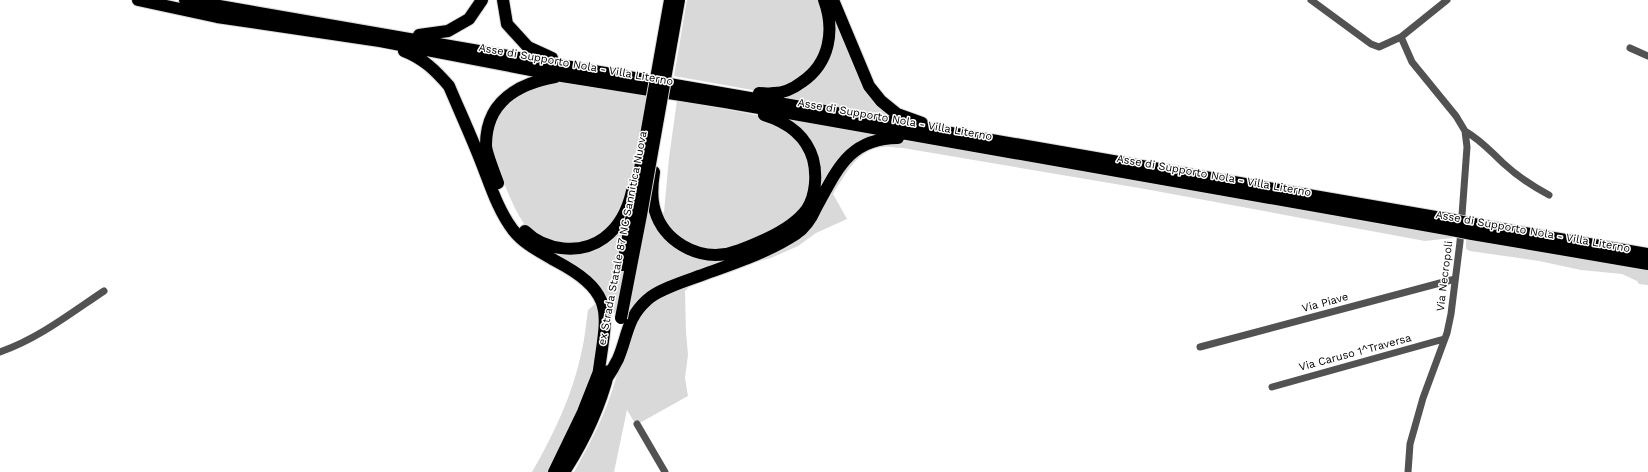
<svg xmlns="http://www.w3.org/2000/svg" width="1648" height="472" viewBox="0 0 1648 472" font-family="'Work Sans',sans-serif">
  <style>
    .green { fill: #d9d9d9 }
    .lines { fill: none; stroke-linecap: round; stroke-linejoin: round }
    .highway-casing { stroke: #dbdbdb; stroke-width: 14 }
    .street { stroke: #525252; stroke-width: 7 }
    .highway { stroke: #000; stroke-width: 12 }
    .highway-bridge-casing { stroke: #dbdbdb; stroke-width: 14; stroke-linecap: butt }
    .highway-bridge { stroke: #000; stroke-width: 12 }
    .labels { text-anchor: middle; stroke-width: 3; stroke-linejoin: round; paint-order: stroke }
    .street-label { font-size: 11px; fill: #000; stroke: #fff }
  </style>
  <rect width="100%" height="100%" fill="#fff"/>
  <path class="green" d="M687,0H820L827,23L819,59L794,84L758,91L674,76Z
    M829,7L891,116L780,97L816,75Z
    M553,81H568L647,95L628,194L626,193L621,215L647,220L650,202L654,218L664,212L669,158L677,100L761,116C771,120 782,124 791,131C818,152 818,195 795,218C784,228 768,234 755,240L758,246C776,238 794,231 806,215C830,184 819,137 785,120V118L883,135C825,149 833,195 797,228C787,238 773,243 760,248L763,254C781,247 798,238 811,223C834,195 837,152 878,143C897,138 919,143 939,145L1455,236L1452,238L1425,241L1145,189L903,148C896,148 890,146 884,147C858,148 845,175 833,194L847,219L816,233L798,246L771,258L736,267L689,287L685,291L686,332L688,355L685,378L688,396L636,425L627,410L614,472H574C588,447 602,421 611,394C620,370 624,336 640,316L634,311L630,315L610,312C607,304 604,296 600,289C579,260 539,256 518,229L524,224C515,210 509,196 503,180C498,169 493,157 492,145C490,106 517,85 553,81Z
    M1466,238L1648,269V285L1639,284L1637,281L1622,274L1581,270L1539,261L1470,251L1466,249Z
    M595,304L602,317L598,351L588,385L570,430L547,472H532C554,434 573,394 582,350C585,337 586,323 588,310Z"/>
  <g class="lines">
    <g class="highway-casing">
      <path id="highway" d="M138,0L217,17L380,41L562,76L725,102L1452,230
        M185,0L1453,220
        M503,0L507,24L528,47L552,58
        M833,0L869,86L881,101L897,114L922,123
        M419,35L448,31L469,19L482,0
        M404,51C423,58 436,71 449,86C460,112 472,138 482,164C491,187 498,210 513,230C524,244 539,251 554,260C619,294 606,314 598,377
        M759,93C764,93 769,94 774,93C784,93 794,88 802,82C830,63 835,30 824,0
        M654,172C652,185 651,199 655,211C664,241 696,259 726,254C740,251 753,245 766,239C781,232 797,223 807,209C816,195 817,174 813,159C806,135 787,122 764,115
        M498,183C495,174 486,153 486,145C486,102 517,84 555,77
        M1473,224L1648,254
        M525,231C545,251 581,255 604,238C619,227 628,209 632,191
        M1472,234L1648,264
        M607,378C611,372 615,365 618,359C628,336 626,319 647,300C657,290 685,281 699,276C732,264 767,253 796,234C805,228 812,217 816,208C837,170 849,138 898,138
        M554,472L583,412L600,369
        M564,472C584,441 600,407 609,371"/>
    </g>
    <path class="street" d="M1311,0L1371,44L1379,47L1401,37
      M1630,48L1648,56
      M1465,131C1482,141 1489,150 1503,163C1517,176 1532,186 1549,195
      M1200,347L1455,279
      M0,352C38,339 71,313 104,291
      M1272,387L1444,339
      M637,424L665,472
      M1408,472L1410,444L1423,398L1447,333L1451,314L1460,242L1467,147L1465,131L1456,116L1412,62L1401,37L1447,0"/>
    <use href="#highway" class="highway"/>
    <g class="highway-bridge-casing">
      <path id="highway-bridge" d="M1453,220L1473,224
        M1452,230L1472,234
        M623,265L670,0
        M621,318L641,215L679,0"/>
    </g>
    <use href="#highway-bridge" class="highway-bridge"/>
  </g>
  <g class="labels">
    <g class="street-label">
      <text transform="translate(576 64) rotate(10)" y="4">Asse di Supporto Nola - Villa Literno</text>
      <text transform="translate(895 119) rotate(10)" y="4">Asse di Supporto Nola - Villa Literno</text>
      <text transform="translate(1214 175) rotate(10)" y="4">Asse di Supporto Nola - Villa Literno</text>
      <text transform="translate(1533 231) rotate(10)" y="4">Asse di Supporto Nola - Villa Literno</text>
      <text transform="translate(622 238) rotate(-79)" y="4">ex Strada Statale 87 NC Sannitica Nuova</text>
      <text transform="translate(1444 276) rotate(-83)" y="4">Via Necropoli</text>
      <text transform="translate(1325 302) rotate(-15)" y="4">Via Piave</text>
      <text transform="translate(1355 352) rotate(-15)" y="4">Via Caruso 1^Traversa</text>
    </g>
  </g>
</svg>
